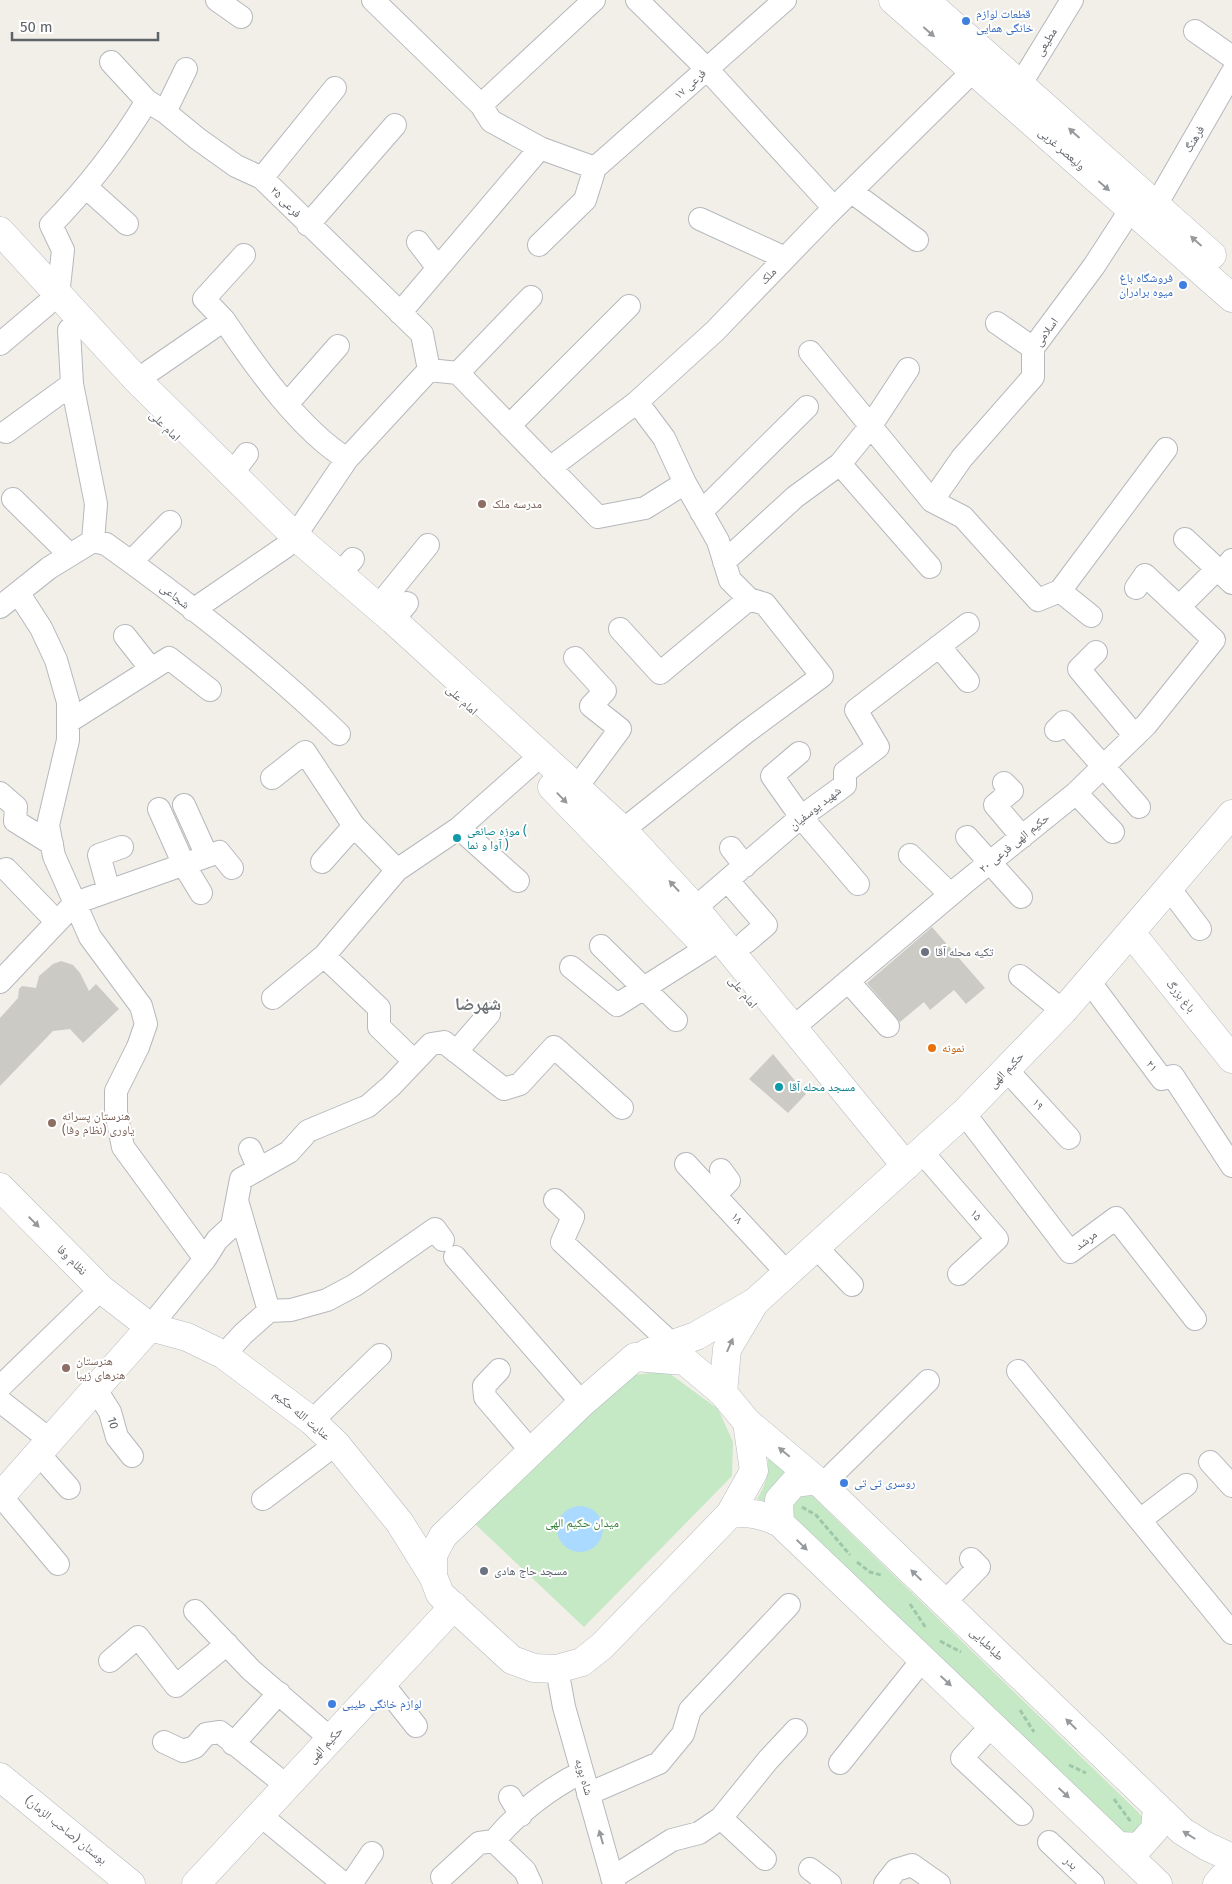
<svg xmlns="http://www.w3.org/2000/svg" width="1232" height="1884" viewBox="0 0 1232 1884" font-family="'Fira Sans','Noto Naskh Arabic',sans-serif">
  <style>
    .green { fill: #c5e8c5 }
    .water { fill: #aadaff }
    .building { fill: #cccac5 }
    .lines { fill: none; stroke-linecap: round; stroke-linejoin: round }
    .street-casing { stroke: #b5b8bc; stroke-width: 24 }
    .secondary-casing { stroke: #b6babf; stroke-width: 29 }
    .path { stroke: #9cc7a9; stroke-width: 3; stroke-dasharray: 5 2.5; stroke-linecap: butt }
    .street { stroke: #fff; stroke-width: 22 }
    .secondary { stroke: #fff; stroke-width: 28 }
    .oneway { fill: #979a9d }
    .shop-dot { fill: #3f7fe0; stroke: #fff; stroke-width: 2 }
    .education-dot { fill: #8d6e63; stroke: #fff; stroke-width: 2 }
    .culture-dot { fill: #0f9aa8; stroke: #fff; stroke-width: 2 }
    .worship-dot { fill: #6b7280; stroke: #fff; stroke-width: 2 }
    .food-dot { fill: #e8710a; stroke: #fff; stroke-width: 2 }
    .labels { text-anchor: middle; stroke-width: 4; stroke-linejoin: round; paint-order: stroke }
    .shop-label { font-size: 12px; fill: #366cbe; stroke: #fff; text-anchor: start }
    .street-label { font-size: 12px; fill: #5f6368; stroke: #fff }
    .education-label { font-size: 12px; fill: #785e54; stroke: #fff; text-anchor: start }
    .culture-label { font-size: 12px; fill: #0d838f; stroke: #fff; text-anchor: start }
    .worship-label { font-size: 12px; fill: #5b616d; stroke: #fff; text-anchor: start }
    .food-label { font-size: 12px; fill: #c56008; stroke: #fff; text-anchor: start }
    .park-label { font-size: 12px; fill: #348238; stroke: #fff }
    .district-label { font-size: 18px; font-weight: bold; fill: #70757a; stroke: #fff }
  </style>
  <rect width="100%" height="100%" fill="#f1efe8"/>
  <path class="green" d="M666,1371L718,1409L733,1442L732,1476L584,1627L474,1523L627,1376Z
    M767,1447L792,1478L768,1502L757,1499C769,1479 769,1469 767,1447Z
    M810,1494L1138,1812L1144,1819L1146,1831L1132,1842L787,1516L794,1495Z"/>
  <path class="water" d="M557 1529a23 23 0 1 1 46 0a23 23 0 1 1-46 0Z"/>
  <path class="building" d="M932,927L985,988L966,1004L954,990L930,1010L924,1002L900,1022L867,983Z
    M61,961L73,965L80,973L89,991L96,984L119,1009L83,1043L70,1029L53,1031L0,1086V1018L18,998L19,989L22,986L36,988L39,976L53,964Z
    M773,1054L806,1094L788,1113L749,1079Z"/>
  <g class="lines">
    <g class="street-casing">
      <path id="street" d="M217,0L241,17
        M373,0L481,105L491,121L540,148L595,168
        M637,0L707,69L834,208
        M1195,31L1232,57
        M111,62L147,101L165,112L198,139L236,166L262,178L422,334L429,370
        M1020,85L1072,0
        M481,105L594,0
        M165,112L186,69
        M595,168L785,0
        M262,178L335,88
        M86,187L127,224
        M852,192L917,240
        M1156,205L1232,73
        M700,219L785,258
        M308,225L395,125
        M418,242L438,268
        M539,245L585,200L595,168
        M58,296L63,250L51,225C88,187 119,147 147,101
        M400,313L540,148
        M224,320L204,299L244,255
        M997,323L1033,348
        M69,330L72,384L96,504L93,541
        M0,344L46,305
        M810,352L932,501L963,517L1038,600L1060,591L1166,449
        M458,373L531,297
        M137,380L224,320C255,366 300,430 347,459L429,370L458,373L598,517L645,508L685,483
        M637,402L664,438L685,483L718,541L730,580L749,599
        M288,403L338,346
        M509,426L629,306
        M6,432L72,384
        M840,464L930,567
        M550,468L637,402L715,331L824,218L973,71
        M231,475L247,454
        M13,499L69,554
        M932,501L962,458L1033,377V348L1094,266L1131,209
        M701,512L807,407
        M295,536L347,459
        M1185,539L1232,583
        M131,562L170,522
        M724,562L795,497L840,464L870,427L908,369
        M338,576L353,559
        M1060,591L1091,616
        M19,594L41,628L56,660L68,702V740L48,825L54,856L90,937L141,1006L146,1024L138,1047L116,1091V1112L123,1147L205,1259L150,1327
        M0,607L49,568L93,541L106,544C187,602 268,665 339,734
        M1179,607L1216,570L1227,566L1232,560
        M377,608L428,545
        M193,610L285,547
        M393,620L407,603
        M620,629L660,673L749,599L765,604L822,676L745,733L623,830
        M125,636L151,669
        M939,646L968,681
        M1096,652L1079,669L1135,736
        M575,658L605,691L591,706L620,729L577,787
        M68,722L169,658L210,690
        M1056,730L1064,722L1139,807
        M799,753L772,776L801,817L858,884
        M272,778L305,752L354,826L397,870
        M1004,783L1012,791L995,805L1022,837
        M0,793L16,807L15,821L52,844
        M1076,793L1113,832
        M184,805L207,856
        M159,809L184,865L201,893
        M459,828L518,881
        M967,837L1021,897
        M731,848L745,866
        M910,855L950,894
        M322,862L354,826
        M6,869L57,922
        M728,881L766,925L746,942
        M1169,888L1200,929
        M109,891L99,855L122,847
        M695,908L801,817L845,785V772L878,747L856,710L968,624
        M601,946L676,1020
        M324,956L379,1008V1027L414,1061
        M571,967L617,1005L707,948
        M1020,976L1063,1011
        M848,981L888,1026
        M1089,981L1162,1079L1173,1076L1232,1166
        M0,982L75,903L219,852L232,868
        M273,998L324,956L397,870L459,828L530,765
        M794,1027L963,884L1076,793L1146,725L1214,640L1145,575L1136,588
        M456,1052L489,1014
        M1006,1069L1069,1138
        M964,1113L1070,1252L1116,1218L1195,1319
        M250,1149L259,1169
        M922,1152L997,1239L959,1274
        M686,1164L787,1273
        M715,1195L729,1181L721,1170
        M555,1200L573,1217L562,1242L672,1344
        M238,1204L269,1311
        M816,1247L852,1285
        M455,1257L582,1403
        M205,1259L217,1240L232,1226L241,1179L289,1152L308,1131L368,1106L391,1086L431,1044L444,1042L504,1089L520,1084L554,1047L622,1108
        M224,1355L243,1334L269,1311L291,1310L327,1300L355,1285L435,1229L443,1240
        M499,1370L484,1386L485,1397L532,1452
        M1018,1371L1232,1633
        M0,1387L101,1289
        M95,1388L110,1412L117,1437L132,1456
        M0,1401L50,1440
        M312,1421L380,1355
        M38,1453L69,1488
        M1210,1462L1232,1486
        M822,1485L928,1381
        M1,1496L58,1564
        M263,1499L336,1444
        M1140,1520L1186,1485
        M944,1603L979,1567L971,1559
        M195,1611L251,1670L331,1739
        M110,1661L138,1637L176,1686L227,1644
        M557,1669L564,1707L614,1884
        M382,1683L416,1726
        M992,1725L962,1758L1022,1814
        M164,1742L183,1751L195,1747L206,1734L220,1732L287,1786
        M233,1744L279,1693
        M840,1763L923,1659
        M588,1794L659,1763L683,1734L690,1710L789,1605
        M510,1797L521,1815
        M260,1815L344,1884
        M721,1818L765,1859
        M494,1841C517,1813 550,1788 582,1772
        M1049,1842L1093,1884
        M810,1869L830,1884
        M442,1877L479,1843L494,1841L525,1871L531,1884
        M612,1878L672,1840L699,1833L721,1818L768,1760L796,1730
        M351,1884L372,1853
        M885,1884L896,1870L912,1865L939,1884"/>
    </g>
    <g class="secondary-casing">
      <path id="secondary" d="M893,0L1232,298
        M925,0L1212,255
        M0,231L137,380L295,536L393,620L623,830L695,908L906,1166
        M552,787L703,943
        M1131,933L1232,1059
        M0,1187L101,1289L150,1327L187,1337L224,1355L312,1421L336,1444L400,1523L433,1576
        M755,1302L964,1113L1063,1011L1232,814
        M647,1353L696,1336L755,1302L727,1349L723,1393
        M635,1357L685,1361L723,1393L747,1422L754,1471L730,1514L602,1646L582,1662L557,1669L534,1668L512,1660L440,1594L433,1576V1555L443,1536L582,1403Z
        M747,1422L822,1485L1182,1831L1206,1846L1232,1858
        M0,1497L150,1327
        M730,1514C750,1512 762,1514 780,1523L1158,1884
        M780,1523L779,1500L794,1483L817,1480
        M0,1777L131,1884
        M1120,1846L1139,1847L1155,1829L1157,1807
        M196,1884L454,1606
        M1217,1884L1232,1867"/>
    </g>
    <path class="path" d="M802,1507L816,1515L850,1555
      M857,1562L870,1572L881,1575
      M910,1604L926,1628
      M940,1641L961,1652
      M1020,1710L1034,1732
      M1069,1765L1086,1773
      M1114,1799L1131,1822"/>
    <use href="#street" class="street"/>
    <use href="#secondary" class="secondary"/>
  </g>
  <defs><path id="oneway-solid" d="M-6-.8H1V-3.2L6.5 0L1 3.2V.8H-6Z" transform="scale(1.25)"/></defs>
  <g class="oneway">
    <use href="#oneway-solid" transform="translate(929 32) rotate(41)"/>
    <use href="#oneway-solid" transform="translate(1074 133) rotate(-138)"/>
    <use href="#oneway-solid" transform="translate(1104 186) rotate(41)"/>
    <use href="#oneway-solid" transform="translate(1196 241) rotate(-138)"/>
    <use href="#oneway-solid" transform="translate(562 798) rotate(46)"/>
    <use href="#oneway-solid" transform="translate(674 886) rotate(-133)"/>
    <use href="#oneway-solid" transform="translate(34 1222) rotate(45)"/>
    <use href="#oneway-solid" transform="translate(730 1345) rotate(-66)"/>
    <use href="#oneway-solid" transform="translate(784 1452) rotate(-140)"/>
    <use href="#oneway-solid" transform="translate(802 1545) rotate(44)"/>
    <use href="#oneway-solid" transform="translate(916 1575) rotate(-136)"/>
    <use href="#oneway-solid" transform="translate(946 1681) rotate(43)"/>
    <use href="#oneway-solid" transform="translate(1071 1724) rotate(-136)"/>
    <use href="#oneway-solid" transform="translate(1064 1793) rotate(43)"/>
    <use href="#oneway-solid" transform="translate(1189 1835) rotate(-148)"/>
    <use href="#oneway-solid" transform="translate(601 1837) rotate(-106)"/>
  </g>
  <g class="shop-dot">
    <circle cx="966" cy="21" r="5"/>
    <circle cx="1183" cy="285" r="5"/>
    <circle cx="844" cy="1483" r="5"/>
    <circle cx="332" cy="1704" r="5"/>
  </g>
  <g class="education-dot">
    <circle cx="482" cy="504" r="5"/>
    <circle cx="52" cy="1123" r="5"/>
    <circle cx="66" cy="1368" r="5"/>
  </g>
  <g class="culture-dot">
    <circle cx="457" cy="838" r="5"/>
    <circle cx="779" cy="1087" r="5"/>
  </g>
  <g class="worship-dot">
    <circle cx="925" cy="952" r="5"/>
    <circle cx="484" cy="1571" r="5"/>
  </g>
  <circle class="food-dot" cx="932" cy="1048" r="5"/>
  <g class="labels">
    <g class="shop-label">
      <text x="976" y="18">قطعات لوازم<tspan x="976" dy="14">خانگی همایی</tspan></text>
      <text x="1173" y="282" text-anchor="end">فروشگاه باغ<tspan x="1173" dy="14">میوه برادران</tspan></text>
      <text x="854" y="1487">روسری تی تی</text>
      <text x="342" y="1708">لوازم خانگی طیبی</text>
    </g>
    <g class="street-label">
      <text transform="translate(1046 42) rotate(-58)" y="4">مطیعی</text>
      <text transform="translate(690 84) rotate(-42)" y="4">فرعی ۱۷</text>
      <text transform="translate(1194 139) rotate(-60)" y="4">فرهنگ</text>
      <text transform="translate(1062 149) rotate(41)" y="4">ولیعصر غربی</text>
      <text transform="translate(286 202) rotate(46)" y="4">فرعی ۲۵</text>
      <text transform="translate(768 276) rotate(-46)" y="4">ملک</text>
      <text transform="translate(1046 332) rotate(-54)" y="4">اسلامی</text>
      <text transform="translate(165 426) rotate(45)" y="4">امام علی</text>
      <text transform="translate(175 596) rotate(38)" y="4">شجاعی</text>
      <text transform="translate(462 700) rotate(43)" y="4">امام علی</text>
      <text transform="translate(815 808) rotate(-38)" y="4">شهید یوسفیان</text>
      <text transform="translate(1014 843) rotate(-39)" y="4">حکیم الهی فرعی ۲۰</text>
      <text transform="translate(743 992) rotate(51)" y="4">امام علی</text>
      <text transform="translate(1181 996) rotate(51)" y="4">باغ بزرگ</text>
      <text transform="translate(1152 1066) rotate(53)" y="4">۲۱</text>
      <text transform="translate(1006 1070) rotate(-46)" y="4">حکیم الهی</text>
      <text transform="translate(1038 1104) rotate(48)" y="4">۱۹</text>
      <text transform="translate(976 1215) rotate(49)" y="4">۱۵</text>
      <text transform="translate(737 1218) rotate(47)" y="4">۱۸</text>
      <text transform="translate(1086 1240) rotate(-37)" y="4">مرشد</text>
      <text transform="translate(72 1260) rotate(45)" y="4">نظام وفا</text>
      <text transform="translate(302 1415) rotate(40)" y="4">عنایت الله حکیم</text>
      <text transform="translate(113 1423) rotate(75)" y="4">10</text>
      <text transform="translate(987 1644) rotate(44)" y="4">طباطبایی</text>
      <text transform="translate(325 1745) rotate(-47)" y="4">حکیم الهی</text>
      <text transform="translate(584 1777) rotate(74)" y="4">شاه بویه</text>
      <text transform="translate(66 1830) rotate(39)" y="4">بوستان (صاحب الزمان)</text>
      <text transform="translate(1071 1863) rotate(44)" y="4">بدر</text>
    </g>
    <g class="education-label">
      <text x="492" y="508">مدرسه ملک</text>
      <text x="62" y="1120">هنرستان پسرانه<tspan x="62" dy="14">یاوری (نظام وفا)</tspan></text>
      <text x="76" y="1365">هنرستان<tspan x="76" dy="14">هنرهای زیبا</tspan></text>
    </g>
    <g class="culture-label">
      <text x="467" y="835">موزه صانعی (<tspan x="467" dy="14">آوا و نما )</tspan></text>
      <text x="789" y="1091">مسجد محله آقا</text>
    </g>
    <g class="worship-label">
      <text x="935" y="956">تکیه محله آقا</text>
      <text x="494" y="1575">مسجد حاج هادی</text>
    </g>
    <g class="food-label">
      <text x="942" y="1052">نمونه</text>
    </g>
    <g class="park-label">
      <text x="582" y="1527">میدان حکیم الهی</text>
    </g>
    <g class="district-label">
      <text x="478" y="1010">شهرضا</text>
    </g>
  </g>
  <path d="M12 32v8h146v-8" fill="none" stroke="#5f6368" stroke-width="2.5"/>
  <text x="20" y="32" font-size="15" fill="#5f6368" stroke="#ffffff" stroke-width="4" paint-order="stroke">50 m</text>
</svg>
